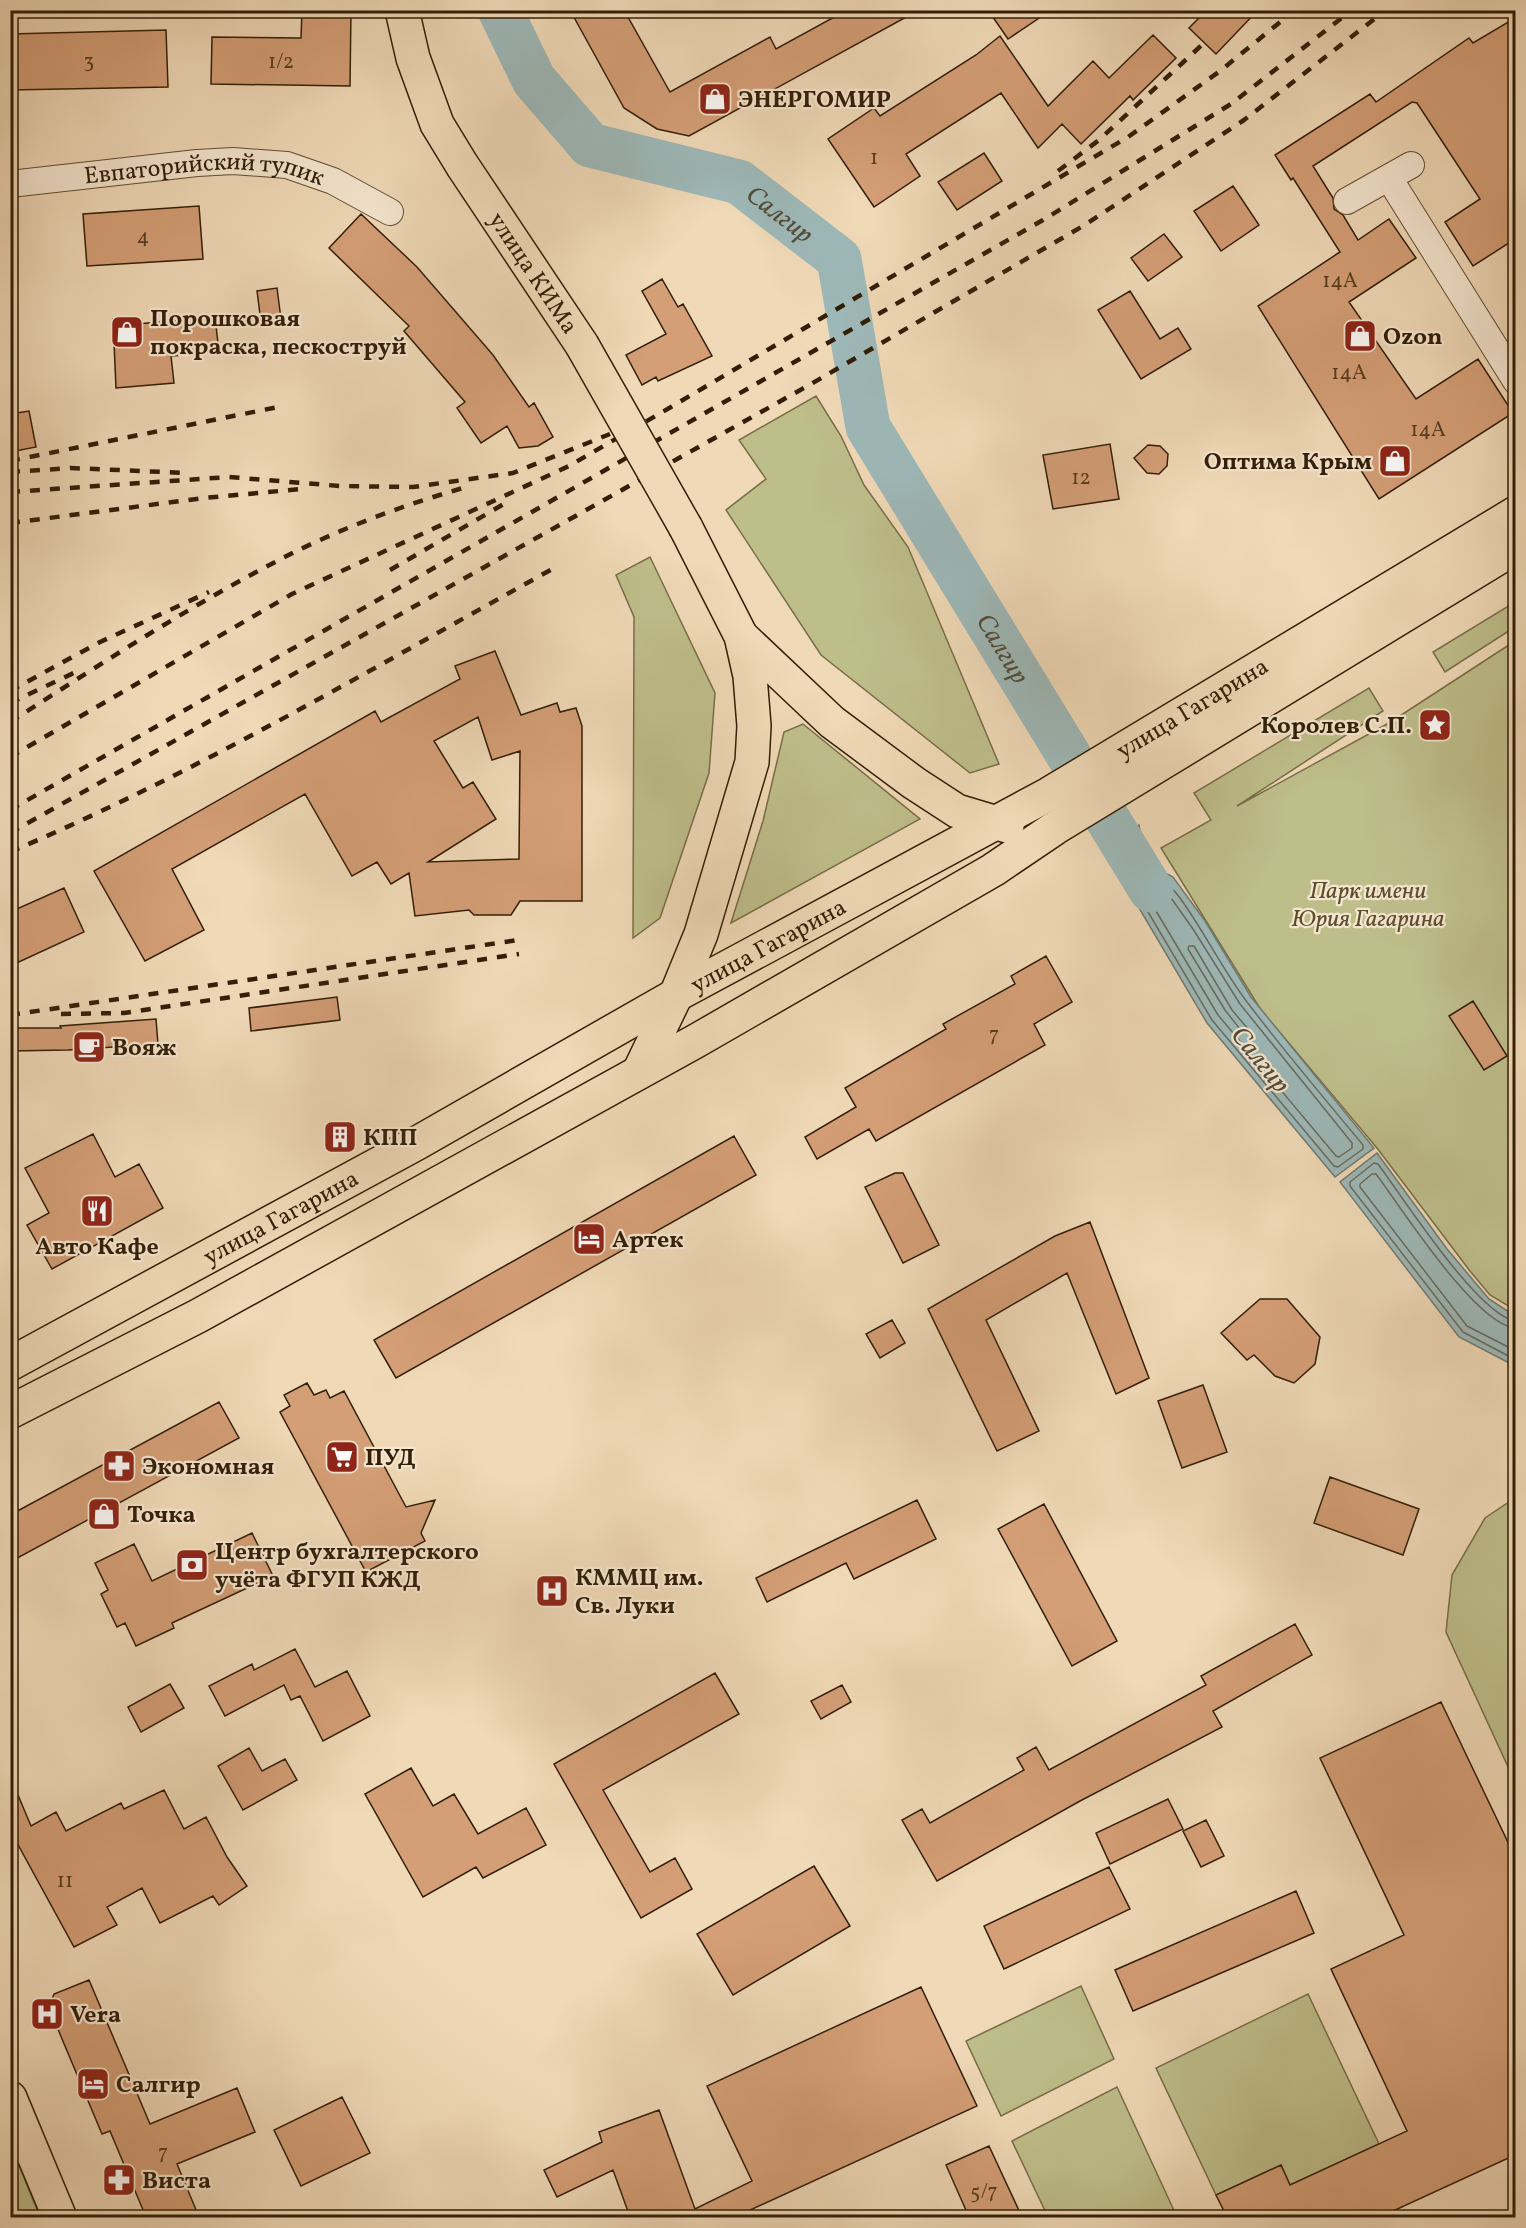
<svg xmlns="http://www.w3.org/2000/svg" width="1526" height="2228" viewBox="0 0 1526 2228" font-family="Vollkorn,serif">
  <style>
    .green { fill: #bebe8b; stroke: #786e48; stroke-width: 1.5 }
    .water { fill: #9db8b8; stroke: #727a70; stroke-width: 1.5 }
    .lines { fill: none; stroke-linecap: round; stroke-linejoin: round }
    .shore { stroke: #686b5e; stroke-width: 1.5 }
    .river { stroke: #9db8b8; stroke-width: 45 }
    .building { fill: #d49e76; stroke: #321e05; stroke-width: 1.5; fill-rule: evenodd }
    .street-casing { stroke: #624d32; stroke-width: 28 }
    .primary-casing { stroke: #321e05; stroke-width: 36 }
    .street { stroke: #f5e6d0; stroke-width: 26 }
    .primary { stroke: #f0d9b7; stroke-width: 33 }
    .rail { stroke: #321e05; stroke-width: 4.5; stroke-dasharray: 10 10; stroke-linecap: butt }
    .primary-bridge-casing { stroke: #321e05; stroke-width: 36; stroke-linecap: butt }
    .primary-bridge { stroke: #f0d9b7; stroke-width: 33 }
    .labels { text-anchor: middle; stroke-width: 4.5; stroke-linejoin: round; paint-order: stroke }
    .number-label { font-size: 21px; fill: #5a3e21 }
    .poi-label { font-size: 24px; font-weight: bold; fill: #321e05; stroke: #f5e6d0; text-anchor: start }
    .street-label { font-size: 24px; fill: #321e05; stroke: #f5e6d0 }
    .park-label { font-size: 24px; font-style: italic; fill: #5c4e2d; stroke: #f5e6d0 }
    .water-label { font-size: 26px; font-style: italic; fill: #524c3b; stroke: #f5e6d0 }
  </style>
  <rect width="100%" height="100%" fill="#f0d9b7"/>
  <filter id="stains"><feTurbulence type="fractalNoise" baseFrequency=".00333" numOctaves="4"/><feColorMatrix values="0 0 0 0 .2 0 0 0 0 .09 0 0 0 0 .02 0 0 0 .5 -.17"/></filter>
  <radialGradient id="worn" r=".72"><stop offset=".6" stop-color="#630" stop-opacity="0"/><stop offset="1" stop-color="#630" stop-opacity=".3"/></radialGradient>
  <path class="green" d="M816,396L841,436L864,485L908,547L999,764L970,773L821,655L726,510L766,479L739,440Z
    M650,557L715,693L709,773L660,918L633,938L634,617L616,575Z
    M1515,602V627L1445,672L1433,652Z
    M1515,641V1310L1490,1295L1470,1271L1377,1148L1261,1010L1161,848L1211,820L1194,793L1369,688L1383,711L1237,806L1389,723Z
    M803,724L920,819L731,923L763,821L784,732Z
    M1515,1498V1782L1446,1632L1452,1575L1485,1518Z
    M1081,1986L1114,2059L1001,2116L966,2041Z
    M1308,1994L1379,2144L1290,2185L1281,2165L1216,2195L1156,2068Z
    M1117,2087L1177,2217H1048L1012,2141Z
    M10,2146H11L40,2217H11Z"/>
  <path class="water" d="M1139,825L1143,851L1149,864L1173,877L1205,921L1251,997L1374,1148L1335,1177L1207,1023L1103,847Z
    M1377,1153L1447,1249L1489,1299L1515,1316V1366L1459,1337L1340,1182Z"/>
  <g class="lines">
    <path class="shore" d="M1131,837L1135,839C1141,878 1159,869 1180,898C1204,931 1222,969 1247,1002C1284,1051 1324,1098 1363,1145V1149L1338,1167L1334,1166L1212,1020L1112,851L1113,848Z
      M1138,875L1164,888L1193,929L1240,1004L1352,1143V1148L1339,1157L1336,1156L1218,1015L1137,879Z
      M1189,946H1194L1232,1010L1248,1029L1247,1033H1243L1225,1010L1188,949Z
      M1516,1321C1479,1317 1402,1196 1378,1164L1374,1163L1350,1182V1186L1463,1332L1516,1360
      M1516,1328C1476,1326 1401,1207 1376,1174H1372L1360,1184V1187L1467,1326L1516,1351"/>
    <path class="river" id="s1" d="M500,10L534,80L590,145L739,182L839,259L868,427L1151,890"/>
  </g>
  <path class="building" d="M302,10H351L350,86L211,84L212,37L301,38Z
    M570,10H624L670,92L770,37L776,49L847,10H919L689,136L657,129L624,108Z
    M988,10H1051L1008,39Z
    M1207,10H1258L1216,54L1189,28Z
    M1515,18V239L1473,266L1445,222L1480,199L1417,103L1412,102L1313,166L1333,198L1334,209L1343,215L1358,240L1389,219L1416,258L1349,302L1416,399L1478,359L1513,413L1379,499L1258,306L1340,252L1293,178L1291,180L1275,155L1370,94L1376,102L1469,38L1473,43Z
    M166,30L168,87L10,90V34Z
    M1153,35L1176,58L1133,100L1130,96L1081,144L1062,124L1038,148L1001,93L906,154L920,176L874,207L828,139L874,108L880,116L976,55L1000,36L1048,106L1093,61L1109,78Z
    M984,153L1002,181L957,210L938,182Z
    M1233,186L1259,225L1221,251L1194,211Z
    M199,206L203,259L87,266L83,214Z
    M361,214L417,267L493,355L529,407L534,403L553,437L538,446L519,448L507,426L481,443L457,408L465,402L404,331L409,326L329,248Z
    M1164,234L1182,257L1148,281L1131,258Z
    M662,279L678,307L683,304L712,356L658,381L656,377L642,385L626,355L666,334L642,291Z
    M277,288L281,319L261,322L257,291Z
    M1130,291L1160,339L1178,328L1191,349L1141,379L1098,310Z
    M215,317L219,352L171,356L174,383L116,388L113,319L137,318V324Z
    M29,411L36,447L10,452V414Z
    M1110,444L1119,499L1053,509L1043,455Z
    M1148,445L1160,446L1168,454L1167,466L1159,474L1147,473L1134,458Z
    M495,651L521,715L557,703L560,712L576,708L582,726V901H520L511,915H474L469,910L415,916L409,873L391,884L377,862L352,876L305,794L172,869L204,930L145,961L94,871L375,711L381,722L460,679L455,666ZM478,717L492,760L520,751L519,859L428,862L496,819L473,782L463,788L434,741Z
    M64,888L84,932L10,966V912Z
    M1046,956L1072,1002L1034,1024L1045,1045L876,1141L869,1129L817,1159L805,1137L856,1107L845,1088L946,1029L943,1024L1015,984L1011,976Z
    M337,997L340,1020L251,1031L249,1008Z
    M1473,1001L1507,1056L1484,1070L1449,1016Z
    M156,1019L158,1044L68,1050L10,1051V1028H61L60,1026Z
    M93,1134L115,1177L139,1164L163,1208L52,1269L27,1225L49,1213L25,1168Z
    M734,1136L756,1175L396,1378L374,1340Z
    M895,1173H903L939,1245L903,1263L865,1187Z
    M1090,1222L1149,1378L1116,1394L1067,1273L986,1320L1039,1431L997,1451L928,1309L1055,1236Z
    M1260,1299H1287L1320,1337L1315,1364L1294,1383L1275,1376L1254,1355L1247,1360L1221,1333Z
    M892,1320L905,1343L880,1358L866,1334Z
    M307,1383L314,1395L326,1390L330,1398L344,1391L406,1507L435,1500L421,1533L425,1541L366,1572L280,1412L290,1406L284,1395Z
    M1203,1385L1227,1452L1182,1468L1158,1401Z
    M219,1402L239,1438L10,1562V1515Z
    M1330,1477L1419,1509L1403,1555L1314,1523Z
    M917,1500L936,1539L854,1579L846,1563L767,1602L756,1578Z
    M1044,1504L1117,1641L1072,1666L998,1529Z
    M252,1533L273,1576L172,1623L174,1628L136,1646L125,1623L117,1627L101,1594L108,1590L95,1563L134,1544L152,1581Z
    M1295,1624L1312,1655L1213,1711L1222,1727L1080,1801L937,1881L902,1820L922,1809L930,1823L1024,1770L1017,1758L1036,1747L1049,1770L1206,1685L1201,1676Z
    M295,1649L315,1687L347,1671L370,1716L323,1741L300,1696L291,1700L284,1685L225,1716L209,1686L252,1664L254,1670Z
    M715,1673L739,1714L603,1790L650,1872L675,1858L692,1889L641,1918L554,1764Z
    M170,1684L184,1708L141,1732L128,1707Z
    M842,1685L851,1702L821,1719L811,1701Z
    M1441,1702L1515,1857V2155L1380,2217H1227L1216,2195L1281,2165L1290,2185L1407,2131L1331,1969L1404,1935L1320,1758Z
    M249,1748L262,1771L285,1759L297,1780L243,1810L218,1766Z
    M411,1768L433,1806L454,1794L478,1834L526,1808L546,1845L483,1878L476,1867L423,1897L365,1794Z
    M10,1776L31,1826L56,1812L66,1831L121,1803L124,1809L164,1790L184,1829L206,1817L227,1857L247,1886L219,1905L213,1896L160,1923L142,1888L107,1907L117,1925L74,1947L10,1830Z
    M1168,1799L1183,1829L1110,1864L1096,1833Z
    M1206,1820L1224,1856L1201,1867L1183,1831Z
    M814,1866L850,1926L733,1995L697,1934Z
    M1109,1867L1130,1909L1004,1969L984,1926Z
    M1296,1891L1314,1933L1133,2011L1115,1970Z
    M89,1980L150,2124L237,2088L255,2132L177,2164L199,2217H146L110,2131L102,2134L49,2008L54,1994Z
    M921,1987L977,2106L735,2217H630L613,2170L557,2197L544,2170L602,2142L599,2132L659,2110L695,2209L752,2181L707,2086Z
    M342,2097L370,2153L301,2186L274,2130Z
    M989,2146L1022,2217H969L946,2165Z"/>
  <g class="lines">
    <g class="street-casing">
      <g id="street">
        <path d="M1389,178L1516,381"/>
        <path id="s2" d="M10,184L197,163L233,161L287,165L333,181L390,212"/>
        <path d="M1347,201L1411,165"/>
      </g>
    </g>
    <g class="primary-casing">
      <g id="primary">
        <path id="s3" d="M402,10L413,58L437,124L462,165L582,345"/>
        <path d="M741,636L832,722L914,783L957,811L1007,826"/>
        <path d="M639,1072L676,995L701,934L752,762L754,726L750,676L741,636L686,528"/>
        <path id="s4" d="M10,1364L419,1142L676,995L1049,794L1516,513"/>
        <path d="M10,1412L198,1316L696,1041L993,870L1055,828L1516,547"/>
        <path d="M10,2098L60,2218"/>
      </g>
    </g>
    <use href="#street" class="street"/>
    <use href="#primary" class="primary"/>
    <path class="rail" d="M1058,171L1099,140L1204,43
      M10,461L283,406
      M10,472L71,468L187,473
      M10,492L229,477L340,486L413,487L513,473L610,434
      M10,523L204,498L301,489
      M390,570L509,501
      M10,691L100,642L209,592
      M10,703L80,670
      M10,722C98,666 186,608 279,560C338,529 406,504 470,486
      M10,757L292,594L569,466L671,407L1128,137L1220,71L1295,10
      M10,810L1043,220L1231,104L1352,10
      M10,833L811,384L1083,226L1244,120L1386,10
      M10,852C199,772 376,666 556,567
      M61,1014L124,1013L519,954
      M10,1015L518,940"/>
    <g class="primary-bridge-casing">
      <path id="primary-bridge" d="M582,345L686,528"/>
    </g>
    <use href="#primary-bridge" class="primary-bridge"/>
  </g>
  <defs>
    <g id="shop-square" transform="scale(1.725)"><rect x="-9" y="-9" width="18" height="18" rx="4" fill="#8f2418" stroke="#f5e6d0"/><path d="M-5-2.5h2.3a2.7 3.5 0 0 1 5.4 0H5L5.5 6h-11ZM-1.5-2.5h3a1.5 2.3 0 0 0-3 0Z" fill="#fff"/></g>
    <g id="sight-square" transform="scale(1.725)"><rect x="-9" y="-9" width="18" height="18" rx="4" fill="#8f2418" stroke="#f5e6d0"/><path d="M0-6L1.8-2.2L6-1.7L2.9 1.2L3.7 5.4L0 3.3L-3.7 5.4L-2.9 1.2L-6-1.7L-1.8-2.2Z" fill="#fff"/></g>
    <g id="cafe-square" transform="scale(1.725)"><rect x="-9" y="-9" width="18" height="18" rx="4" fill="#8f2418" stroke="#f5e6d0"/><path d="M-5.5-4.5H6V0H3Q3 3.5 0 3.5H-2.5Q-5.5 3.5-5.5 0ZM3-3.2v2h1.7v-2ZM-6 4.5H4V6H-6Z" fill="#fff"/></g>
    <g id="building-square" transform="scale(1.725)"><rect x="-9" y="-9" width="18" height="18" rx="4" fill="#8f2418" stroke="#f5e6d0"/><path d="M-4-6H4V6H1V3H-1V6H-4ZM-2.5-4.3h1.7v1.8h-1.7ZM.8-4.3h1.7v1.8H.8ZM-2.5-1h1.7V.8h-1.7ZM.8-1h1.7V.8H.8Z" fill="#fff"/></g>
    <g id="restaurant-square" transform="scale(1.725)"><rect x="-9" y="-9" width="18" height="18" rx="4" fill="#8f2418" stroke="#f5e6d0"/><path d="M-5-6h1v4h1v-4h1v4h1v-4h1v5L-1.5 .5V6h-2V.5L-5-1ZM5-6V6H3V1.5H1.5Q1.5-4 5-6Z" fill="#fff"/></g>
    <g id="hotel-square" transform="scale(1.725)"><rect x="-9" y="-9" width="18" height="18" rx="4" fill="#8f2418" stroke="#f5e6d0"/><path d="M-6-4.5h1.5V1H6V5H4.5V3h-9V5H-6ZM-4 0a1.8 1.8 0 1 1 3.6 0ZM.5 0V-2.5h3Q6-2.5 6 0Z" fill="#fff"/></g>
    <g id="supermarket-square" transform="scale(1.725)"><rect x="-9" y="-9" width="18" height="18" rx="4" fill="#8f2418" stroke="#f5e6d0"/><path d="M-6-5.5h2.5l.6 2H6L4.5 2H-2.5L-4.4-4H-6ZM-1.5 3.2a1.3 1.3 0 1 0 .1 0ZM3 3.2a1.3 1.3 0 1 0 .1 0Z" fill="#fff"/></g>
    <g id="pharmacy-square" transform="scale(1.725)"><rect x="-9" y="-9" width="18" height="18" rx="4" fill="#8f2418" stroke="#f5e6d0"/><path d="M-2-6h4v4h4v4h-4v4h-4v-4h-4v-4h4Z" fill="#fff"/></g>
    <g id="bank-square" transform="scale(1.725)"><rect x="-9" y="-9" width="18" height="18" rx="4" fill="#8f2418" stroke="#f5e6d0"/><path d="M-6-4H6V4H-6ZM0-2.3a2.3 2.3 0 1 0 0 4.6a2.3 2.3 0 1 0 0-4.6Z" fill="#fff"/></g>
    <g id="hospital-square" transform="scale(1.725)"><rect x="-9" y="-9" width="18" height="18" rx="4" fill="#8f2418" stroke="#f5e6d0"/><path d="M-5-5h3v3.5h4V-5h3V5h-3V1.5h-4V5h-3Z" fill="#fff"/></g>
  </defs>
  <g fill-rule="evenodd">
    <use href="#shop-square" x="715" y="99"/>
    <use href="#shop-square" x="127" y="332"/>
    <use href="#shop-square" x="1360" y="336"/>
    <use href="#shop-square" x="1395" y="461"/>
    <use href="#sight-square" x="1435" y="725"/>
    <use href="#cafe-square" x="89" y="1047"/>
    <use href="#building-square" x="340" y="1137"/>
    <use href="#restaurant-square" x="97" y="1211"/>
    <use href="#hotel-square" x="589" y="1239"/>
    <use href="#supermarket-square" x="342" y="1457"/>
    <use href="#pharmacy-square" x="119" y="1466"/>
    <use href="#shop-square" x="104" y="1514"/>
    <use href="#bank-square" x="192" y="1565"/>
    <use href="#hospital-square" x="552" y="1591"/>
    <use href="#hospital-square" x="47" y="2014"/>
    <use href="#hotel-square" x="93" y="2084"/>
    <use href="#pharmacy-square" x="119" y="2180"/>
  </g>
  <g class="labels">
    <g class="number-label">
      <text x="89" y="67">3</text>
      <text x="281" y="68">1/2</text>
      <text x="874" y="164">1</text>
      <text x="143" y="243">4</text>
      <text x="1340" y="287">14А</text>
      <text x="1349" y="379">14А</text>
      <text x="1428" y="436">14А</text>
      <text x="1081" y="484">12</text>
      <text x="994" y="1041">7</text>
      <text x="65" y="1887">11</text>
      <text x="163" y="2159">7</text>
      <text x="984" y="2198">5/7</text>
    </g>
    <g class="poi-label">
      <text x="738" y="107">ЭНЕРГОМИР</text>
      <text x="150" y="326">Порошковая<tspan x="150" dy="28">покраска, пескоструй</tspan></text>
      <text x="1383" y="344">Ozon</text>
      <text x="1372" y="469" text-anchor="end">Оптима Крым</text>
      <text x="1412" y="733" text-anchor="end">Королев С.П.</text>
      <text x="112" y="1055">Вояж</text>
      <text x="363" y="1145">КПП</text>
      <text x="612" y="1247">Артек</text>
      <text x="97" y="1254" text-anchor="middle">Авто Кафе</text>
      <text x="365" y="1465">ПУД</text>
      <text x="142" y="1474">Экономная</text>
      <text x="127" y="1522">Точка</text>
      <text x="215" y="1559">Центр бухгалтерского<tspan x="215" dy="28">учёта ФГУП КЖД</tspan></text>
      <text x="575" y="1585">КММЦ им.<tspan x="575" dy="28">Св. Луки</tspan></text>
      <text x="70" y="2022">Vera</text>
      <text x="116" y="2092">Салгир</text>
      <text x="142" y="2188">Виста</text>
    </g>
    <g class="street-label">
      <text dy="8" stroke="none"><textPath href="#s2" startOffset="196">Евпаторийский тупик</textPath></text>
      <text dy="8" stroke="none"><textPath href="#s3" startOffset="297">улица КИМа</textPath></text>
      <text dy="8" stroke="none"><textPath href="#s4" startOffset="1352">улица Гагарина</textPath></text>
      <text dy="8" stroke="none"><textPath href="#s4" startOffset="866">улица Гагарина</textPath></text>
      <text dy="8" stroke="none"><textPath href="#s4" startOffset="308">улица Гагарина</textPath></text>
    </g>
    <g class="park-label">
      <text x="1368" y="898">Парк имени<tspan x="1368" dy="28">Юрия Гагарина</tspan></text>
    </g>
    <g class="water-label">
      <text dy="9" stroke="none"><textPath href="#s1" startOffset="369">Салгир</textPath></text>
      <text dy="9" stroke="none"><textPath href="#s1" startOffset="873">Салгир</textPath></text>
      <text transform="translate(1261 1059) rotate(51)" y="9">Салгир</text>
    </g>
  </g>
  <rect width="1526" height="2228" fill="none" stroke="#f0d9b7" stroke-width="36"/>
  <rect x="12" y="12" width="1502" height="2204" fill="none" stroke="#321e05" stroke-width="3"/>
  <rect x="18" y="18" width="1490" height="2192" fill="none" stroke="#321e05" stroke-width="1.5"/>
  <rect width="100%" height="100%" filter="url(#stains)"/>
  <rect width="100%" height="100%" fill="url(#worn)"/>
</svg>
